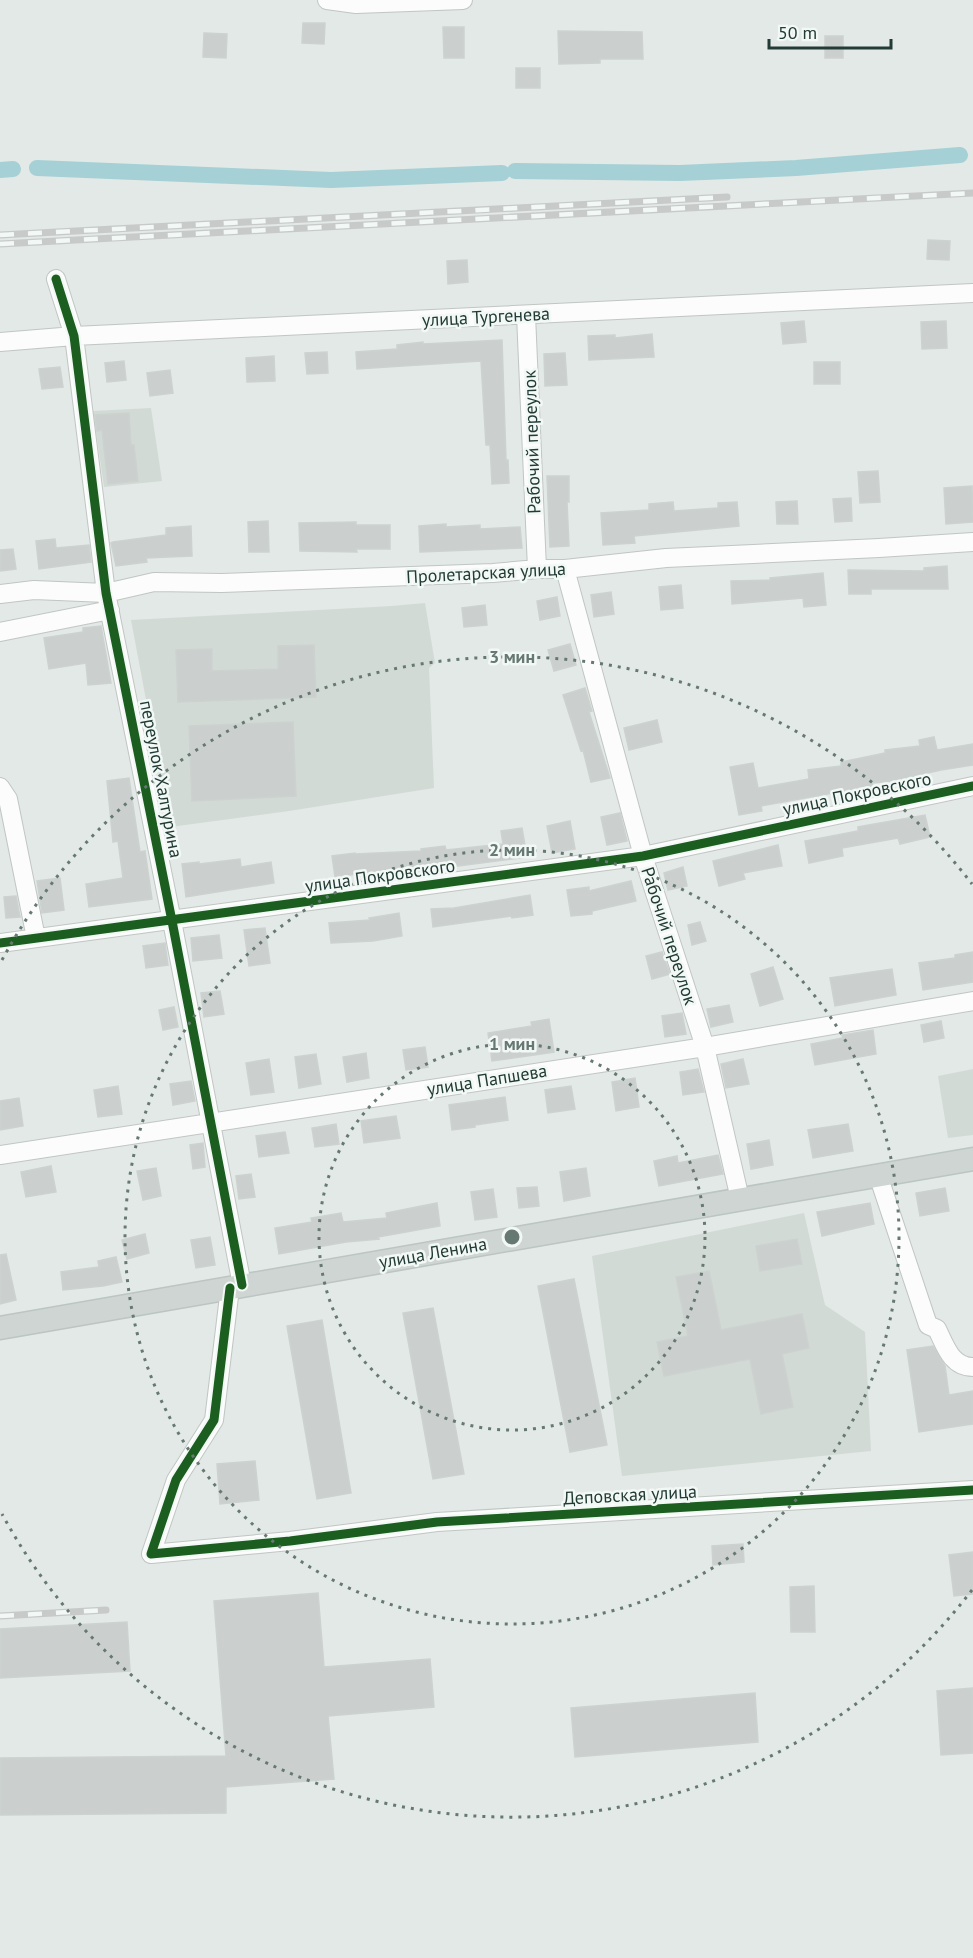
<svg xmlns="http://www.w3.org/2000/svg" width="973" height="1958" viewBox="0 0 973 1958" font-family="'PT Sans',sans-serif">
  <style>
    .built { fill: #d2dad6 }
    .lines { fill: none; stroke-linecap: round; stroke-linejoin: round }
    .canal { stroke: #a5d0d5; stroke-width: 16 }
    .building { fill: #cbd0ce; stroke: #ccd2cf; stroke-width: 1.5 }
    .minor-casing { stroke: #c0c6c3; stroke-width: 20 }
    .major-casing { stroke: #bcc5c2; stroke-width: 25 }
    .minor { stroke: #fbfcfb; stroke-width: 18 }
    .major { stroke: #ced5d3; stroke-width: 22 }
    .rail-casing { stroke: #c7cac9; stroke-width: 7 }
    .rail { stroke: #f2f8f5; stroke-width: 4.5; stroke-dasharray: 14; stroke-linecap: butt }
    .cycleway-casing { stroke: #f2f8f5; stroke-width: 13 }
    .cycleway { stroke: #1b5e20; stroke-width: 9 }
    .ring { fill: none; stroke: #667872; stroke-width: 3; stroke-dasharray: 3 6 }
    .labels { text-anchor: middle; stroke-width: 5; stroke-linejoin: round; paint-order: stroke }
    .street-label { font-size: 18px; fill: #223b34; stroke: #f2f8f5 }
    .centre { fill: #667872; stroke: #f2f8f5; stroke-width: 3 }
    .ring-label { font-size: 18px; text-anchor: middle; font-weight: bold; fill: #667872; stroke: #f2f8f5; stroke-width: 5; stroke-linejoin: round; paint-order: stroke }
  </style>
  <rect width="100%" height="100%" fill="#e3e9e6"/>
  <path class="built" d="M151,408L162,481L104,487L93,411Z
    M425,603L435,663L429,668L434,788L289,811L170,827L131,620L392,606Z
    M973,1069V1135L948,1138L938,1076Z
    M804,1213L825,1305L865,1332L871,1451L622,1476L592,1256Z"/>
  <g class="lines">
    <path class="canal" d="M37,168L331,180L502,173
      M0,170L13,169
      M515,171L680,173L796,168L960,155"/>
  </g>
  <path class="building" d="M303,23H325L324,44L302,43Z
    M443,27H464V58H444Z
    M558,31L642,32L643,59H600V63L559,64Z
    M204,33L227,34L226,58L203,57Z
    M825,36H843V58H825Z
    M516,68H540V88H516Z
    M928,240L950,241L949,260L927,259Z
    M467,260L468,282L448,284L447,261Z
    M804,321L806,342L783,344L781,323Z
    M946,321L947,348L922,349L921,322Z
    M652,334L654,357L589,360L588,336L615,335V338Z
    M502,340L506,460H508L509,483L492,484L490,445H486L481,361L357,369L356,352L397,349V345L423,342V344Z
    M327,352L328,373L307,374L305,353Z
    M565,353L567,385L545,386L544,354Z
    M274,356L275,381L247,382L246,358Z
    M124,361L126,380L107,382L105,363Z
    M814,362H840V384H814Z
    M60,367L63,387L42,389L39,369Z
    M170,370L173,393L150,396L147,373Z
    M129,413L131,445H134L138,481L108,484L102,430L97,431L95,415Z
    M878,471L880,502L860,503L858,472Z
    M547,476H569V502H567L569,546L550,547Z
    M972,486L973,522L946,524L944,488Z
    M851,498L852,521L835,522L833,499Z
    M797,501L798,524H777L776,502Z
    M673,502L674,511L718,508V503L737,502L739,526L634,536L635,543L603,545L601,513L649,510V504Z
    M268,521L269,552H249L248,522Z
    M356,522V525H390V549H356L357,552L300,551L299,523Z
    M446,524V527L480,525V529L520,527L522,548L420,552L419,526Z
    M191,526L192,556L146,558L147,562L116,566L111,543L113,542L166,535V528Z
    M55,539L56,548L89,545L91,562L39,569L36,541Z
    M13,549L16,569L0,571V550Z
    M947,566L948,589H871V594H849L848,570L924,571V568Z
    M823,573L826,605L804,607L803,598L732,604L731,581L770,580V578Z
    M681,585L683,608L661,610L659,587Z
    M611,592L614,614L594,617L591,595Z
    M557,597L560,616L540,620L537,601Z
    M485,605L487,625L464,627L462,608Z
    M101,626L111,683L88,685L86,663L49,669L44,638L83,632V628Z
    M570,644L576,665L554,671L548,650Z
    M314,645L316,697L178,702L176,650L212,649V671L278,669V646Z
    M585,688L592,711L589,712L610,778L591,782L583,750L581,751L563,695Z
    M657,720L662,742L629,750L624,728Z
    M293,722L296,796L192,801L189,726Z
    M934,737L937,750L973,744V765L941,770L910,777L911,779L872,783L873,786L761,806L762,811L739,815L730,767L753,763L758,788L809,779L808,770L841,766V762L885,753V750L920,746L919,740Z
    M129,778L140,852L145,851L152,899L89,907L86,884L123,878L118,841L113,842L107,781Z
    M620,813L627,841L607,845L601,817Z
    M925,815L930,837L900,844L898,838L842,848L843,856L809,863L805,841L858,831V827Z
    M570,821L575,849L552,853L547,826Z
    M522,828L527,857L427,870L372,874V872L335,877L332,856L355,853V854L421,851V849L445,846L446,850L503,844L501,831Z
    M778,845L782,866L743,873L745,879L719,886L713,861Z
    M240,859L241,867L271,862L274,883L186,897L182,864L199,862V864Z
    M683,867L687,886L668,890L664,873Z
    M60,878L64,910L42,913L37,881Z
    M631,881L636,901L592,911V914L571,916L567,890L589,887V891Z
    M530,895L533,915L512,918L511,916L433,927L431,909L454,908Z
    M16,896L20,917L6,918L4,897Z
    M399,913L402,936L373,941L331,943L329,923L370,920L369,918Z
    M700,922L706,941L692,945L688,925Z
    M265,928L270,963L249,966L244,930Z
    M219,935L222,958L193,961L191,938Z
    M165,943L168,965L146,968L143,946Z
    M662,952L670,974L652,979L646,956Z
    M973,952V982L923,990L919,963L955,958V955Z
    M773,967L783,999L760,1006L751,974Z
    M892,969L896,995L835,1006L830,978Z
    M220,991L224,1014L204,1017L201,993Z
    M729,1005L733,1022L711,1027L707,1009Z
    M174,1007L178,1027L163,1030L159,1010Z
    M682,1013L686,1034L665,1037L662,1016Z
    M549,1019L554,1052L492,1061L488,1033L532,1026L531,1022Z
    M941,1021L944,1038L924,1042L921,1025Z
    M873,1030L876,1054L815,1065L811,1044L843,1038L842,1035Z
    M425,1047L428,1067L406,1070L403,1050Z
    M366,1053L369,1078L347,1082L343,1057Z
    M316,1054L321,1084L299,1088L295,1057Z
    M269,1059L274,1092L251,1095L246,1063Z
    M743,1059L749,1084L726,1088L721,1064Z
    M698,1069L704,1092L683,1095L680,1072Z
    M635,1078L639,1107L616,1111L612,1082Z
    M191,1081L195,1101L173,1105L170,1084Z
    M118,1086L122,1114L98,1117L94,1090Z
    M571,1086L575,1109L548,1113L545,1090Z
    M505,1097L508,1120L475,1125V1127L452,1130L449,1105Z
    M19,1098L23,1126L0,1130V1101Z
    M396,1116L400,1138L364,1143L361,1121Z
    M336,1124L339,1144L315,1147L312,1128Z
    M848,1124L853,1151L813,1158L808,1130Z
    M285,1132L289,1153L259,1157L256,1136Z
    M769,1140L773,1165L751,1169L747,1144Z
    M203,1143L205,1167L193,1169L190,1145Z
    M718,1155L723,1174L659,1186L654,1161L677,1156L678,1163Z
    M51,1166L56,1192L26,1197L21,1172Z
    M156,1168L161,1196L143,1200L137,1171Z
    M586,1168L590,1196L564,1201L560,1172Z
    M251,1174L255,1197L239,1199L236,1176Z
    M537,1187L539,1206L519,1208L517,1188Z
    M945,1188L949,1211L920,1216L916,1193Z
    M493,1189L497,1217L475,1220L471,1192Z
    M437,1203L440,1226L378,1237L379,1239L346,1242L279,1254L275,1228L312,1222L311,1218L341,1213L343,1222L387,1218L386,1213Z
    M870,1203L874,1224L822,1236L817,1212Z
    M145,1234L149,1253L127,1259L122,1240Z
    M210,1237L215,1265L196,1268L191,1240Z
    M797,1239L802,1264L760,1271L756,1246Z
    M6,1254L16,1300L0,1304V1255Z
    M116,1257L122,1282L103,1286L63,1290L61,1272L99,1267L98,1261Z
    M709,1271L721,1330L802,1314L809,1348L782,1354L793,1407L761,1414L750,1359L664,1376L657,1342L688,1336L676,1277Z
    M574,1279L607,1445L570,1452L538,1286Z
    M433,1308L464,1474L433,1479L403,1313Z
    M322,1320L351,1493L317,1499L287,1326Z
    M933,1346L945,1366L949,1395L973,1391V1424L919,1432L907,1350Z
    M255,1461L259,1500L220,1504L217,1464Z
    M743,1544L744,1562L713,1565L712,1546Z
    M973,1552V1594L954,1596L949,1555Z
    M814,1586L815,1632H791L790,1587Z
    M318,1593L324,1667L430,1659L434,1707L328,1716L334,1779L226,1787V1813L0,1815V1758L226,1756L214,1601Z
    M127,1622L130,1671L0,1678V1629Z
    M973,1688V1753L941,1755L937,1691Z
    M755,1693L758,1742L575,1757L571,1708Z"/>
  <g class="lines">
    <g class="minor-casing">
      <path id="minor" d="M327,0L356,4L463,0
        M56,279L74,336L106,593L172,921L242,1285
        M526,315L537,569
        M0,342L74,336L973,293
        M565,569L643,856L705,1047L740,1199
        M0,594L34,590L106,593L154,582L222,583L493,573L537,569H565L666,558L879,548L973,542
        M0,632L110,610
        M0,787L8,799L36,938
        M0,943L643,856L973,786
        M0,1155L705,1047L973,1001
        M878,1175L928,1325L937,1329C945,1345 951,1367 973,1367
        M230,1288L214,1420L176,1480L151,1554L290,1541L437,1522L973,1490"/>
    </g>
    <g class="major-casing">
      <path id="major" d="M0,1328L973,1159"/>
    </g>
    <use href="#minor" class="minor"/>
    <use href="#major" class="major"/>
    <g class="rail-casing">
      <path id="rail" d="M0,235L727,197
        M0,244L973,193
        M0,1616L106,1610"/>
    </g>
    <use href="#rail" class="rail"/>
    <g class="cycleway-casing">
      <path id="cycleway" d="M56,279L74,336L106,593L172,921L242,1285
        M0,943L643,856L973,786
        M230,1288L214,1420L176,1480L151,1554L290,1541L437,1522L973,1490"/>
    </g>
    <use href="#cycleway" class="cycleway"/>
  </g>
  <g class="ring">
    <circle cx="512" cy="1237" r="193"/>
    <circle cx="512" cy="1237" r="387"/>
    <path d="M972 1590A580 580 0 0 1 2 1514M2 960A580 580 0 0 1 972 884"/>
  </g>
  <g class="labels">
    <g class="street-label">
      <text transform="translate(486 317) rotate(-3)" y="6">улица Тургенева</text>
      <text transform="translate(532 442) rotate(-92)" y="6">Рабочий переулок</text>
      <text transform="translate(486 573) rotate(-3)" y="6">Пролетарская улица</text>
      <text transform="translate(161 779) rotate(79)" y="6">переулок Халтурина</text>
      <text transform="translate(857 794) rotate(-12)" y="6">улица Покровского</text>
      <text transform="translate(380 876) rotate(-8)" y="6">улица Покровского</text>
      <text transform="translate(669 936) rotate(72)" y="6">Рабочий переулок</text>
      <text transform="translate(487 1080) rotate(-9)" y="6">улица Папшева</text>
      <text transform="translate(433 1253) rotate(-10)" y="6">улица Ленина</text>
      <text transform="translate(630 1495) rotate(-3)" y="6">Деповская улица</text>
    </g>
  </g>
  <circle cx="512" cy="1237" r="9" class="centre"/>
  <g class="ring-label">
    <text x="512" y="663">3 мин</text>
    <text x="512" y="856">2 мин</text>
    <text x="512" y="1050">1 мин</text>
  </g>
  <path d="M769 39v9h122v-9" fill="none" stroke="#223b34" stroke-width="3"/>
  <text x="778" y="39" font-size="18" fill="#223b34" stroke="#f2f8f5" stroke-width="4.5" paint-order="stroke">50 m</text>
</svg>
